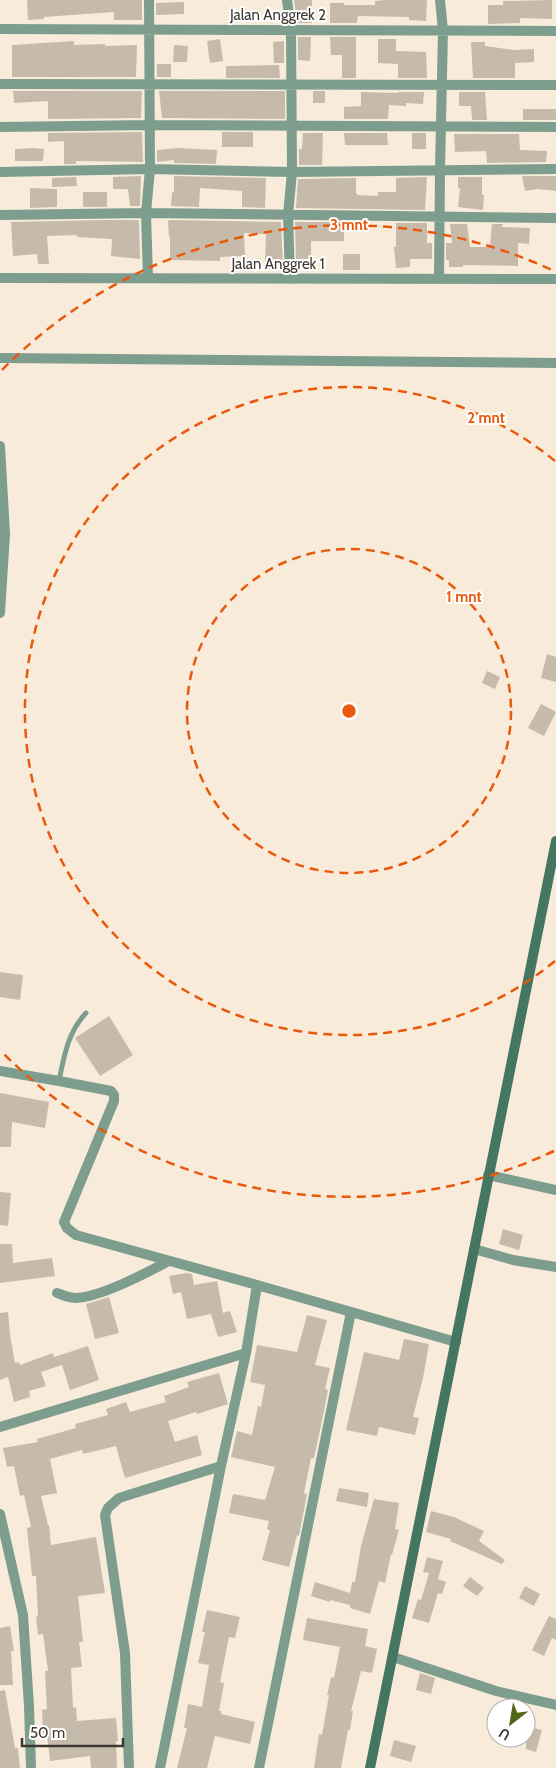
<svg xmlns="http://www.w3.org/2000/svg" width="556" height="1768" viewBox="0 0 556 1768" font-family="Cabin,sans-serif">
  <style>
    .building { fill: #c6bbaa }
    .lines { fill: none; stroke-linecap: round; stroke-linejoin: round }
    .lane { stroke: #7d9d8f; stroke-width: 5 }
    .street { stroke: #7d9d8f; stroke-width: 10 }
    .secondary { stroke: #447662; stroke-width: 10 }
    .ring { fill: none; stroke: #e8590c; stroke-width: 2.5; stroke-dasharray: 9 6 }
    .labels { text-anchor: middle; stroke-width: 4; stroke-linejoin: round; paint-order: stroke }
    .street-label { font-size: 15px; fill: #3d3831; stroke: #fff }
    .centre { fill: #e8590c; stroke: #fff; stroke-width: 2.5 }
    .ring-label { font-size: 15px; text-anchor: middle; font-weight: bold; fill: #e8590c; stroke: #fff; stroke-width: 4; stroke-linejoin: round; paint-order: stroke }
  </style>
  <rect width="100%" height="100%" fill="#f8ebda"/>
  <path class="building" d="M27,0H142V20H114V12L44,17V19L28,20Z
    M294,0H312V23H297Z
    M385,0H427L426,21L409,20V17L358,16L357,23H330V3H344V5H375V1Z
    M552,0V19L520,18V23L488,24V5H503V1Z
    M184,2V14L156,15V3Z
    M298,37H311L310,61L298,60Z
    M330,37H356V78H342V55H331Z
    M220,39L223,61L210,63L207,41Z
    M378,39H396V51L426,52L427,78H398V64L378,63Z
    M74,41V45L105,44V46L137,45L136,77H12V45Z
    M284,41V63H274L273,42Z
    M471,42H485V46L513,50L534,49V62L515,63V78H473Z
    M174,45L188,46L187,62H173Z
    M157,64H171V77H157Z
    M279,65L280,78H226V66Z
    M13,91H142L141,118L48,119V101L14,103Z
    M159,91H285V119L162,118Z
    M313,91H325V103H313Z
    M361,92L398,93V92H424L423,104L406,103V106L389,105L388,119H344V107L361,106Z
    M459,92H485L487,120H472L471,106H459Z
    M523,109H556V120H523Z
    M142,132L143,162L76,161V164H64V141L48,142V133Z
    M222,132H253V147H222Z
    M303,133H323L322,165H299V149H302Z
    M344,133H387L388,145H345Z
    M412,133H426V149H412Z
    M454,134H519L520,150L547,151L546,162L487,163L486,151L455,152Z
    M33,148L44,149L43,161H15V149Z
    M178,148L217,150L216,164L174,163V160L157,162V150Z
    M141,176L140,206H130L128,189H113V177Z
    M174,176L266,178L265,208L242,207V191L200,188L199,207L171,206L172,192H174Z
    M522,176H556V191L537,189L525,191Z
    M76,177L77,186L52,187V178Z
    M427,177L425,210L296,208L298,179L356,178V193H357V195L378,196V192H396V178Z
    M458,177H482V195H484L483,210L458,207L460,188H458Z
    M30,188L57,189V207L30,208Z
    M83,192H107V207H83Z
    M107,220H139L140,259L111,256L112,239L77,237V235L47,236L49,264H38L37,254L13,256L11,222Z
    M170,220L281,222L283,266L265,265L266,234L244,233L245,256L220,257V261L170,260V237H169L168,221Z
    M295,222H344V241H311V261H296Z
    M396,223H427V243H432V259H410V267L396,268L394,247H396Z
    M450,224H467L470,247H490L492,224H503L502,227L530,228L529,244L518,243V266L463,265V267H449V260H446V243H452Z
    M343,254H360V270H343Z
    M547,654L556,657V682L541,678Z
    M487,671L500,677L495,689L482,683Z
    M541,704L556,712L544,736L528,728Z
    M0,972L23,975L20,1000L0,997Z
    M109,1016L133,1055L100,1076L75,1038Z
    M0,1093L49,1102L45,1128L12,1122L11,1147H0Z
    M0,1192L11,1193L8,1226L0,1225Z
    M503,1229L523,1235L519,1250L499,1244Z
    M0,1244H12L13,1263L52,1258L55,1276L0,1283Z
    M187,1273L192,1274L194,1285L217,1281L223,1313L230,1311L237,1332L218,1337L211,1314L187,1319L181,1292L173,1294L169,1276Z
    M109,1297L119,1333L95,1339L86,1304Z
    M8,1312L10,1335L15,1363L19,1362L20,1365L53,1353L54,1357L88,1346L99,1380L70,1390L62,1365L41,1372L46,1386L29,1391L30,1397L14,1402L8,1377L0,1380V1313Z
    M307,1315L327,1320L315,1365L330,1368L325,1389L328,1390L323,1416L314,1458H311L304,1493L307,1494L299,1536L297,1535L289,1567L262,1560L270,1530L267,1529L269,1521L229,1513L233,1494L265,1500L275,1467L231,1457L237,1431L252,1435L258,1406L261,1407L265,1385L250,1382L257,1345L297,1352Z
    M404,1339L429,1344L423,1378L413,1417L419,1418L415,1435L379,1427L377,1436L346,1430L364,1352L399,1360Z
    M219,1373L228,1404L197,1414L196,1412L168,1421L175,1442L197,1435L202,1455L125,1478L116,1446L83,1454L82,1450L50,1459L57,1493L41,1496L48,1525H49L51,1545L96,1537L105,1593L78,1596L83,1642H79L82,1667L71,1668L73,1708L76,1707L77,1721L116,1718L118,1741H116L117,1768H91L90,1756L50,1761L47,1735H43L42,1710L47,1709L45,1671H48L43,1634L38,1635L36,1617L38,1616L36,1576H32L27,1528L31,1527L24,1495L20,1496L14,1466L7,1467L3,1448L38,1442L37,1439L76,1428L75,1424L108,1415L106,1409L126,1402L130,1412L166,1402L164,1396L189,1387L187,1382Z
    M339,1488L369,1493L367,1507L336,1501Z
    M374,1499L399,1503L395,1529L399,1530L392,1555L391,1554L385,1583L379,1581L370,1614L350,1608V1605L330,1600V1602L311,1596L315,1582L350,1593L352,1582H355L361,1546Z
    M431,1511L454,1517L484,1531L479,1541L505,1560L502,1564L450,1541L451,1539L426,1532Z
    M427,1557L443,1561L438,1579L446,1582L442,1594L438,1593L429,1623L412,1618L418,1599L421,1600L429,1573L423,1572Z
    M470,1577L484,1588L477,1596L463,1586Z
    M525,1586L540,1594L534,1606L519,1598Z
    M207,1610L240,1617L235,1638L229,1637L220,1682L224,1683L219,1711H221V1714L255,1722L250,1744L215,1736L207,1768H177L187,1728H184L188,1704L202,1707L209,1665L198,1663L205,1632H202Z
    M549,1616L556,1619V1640L552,1638L544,1656L532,1650Z
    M307,1618L368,1629L365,1646L377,1649L372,1673L361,1671L351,1711H353L350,1730H348L341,1768H314L319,1734L322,1735L329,1695H327L331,1677L334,1678L340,1647L303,1640Z
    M10,1626L14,1651H11L13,1685H0V1628Z
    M420,1673L435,1678L431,1694L416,1690Z
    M5,1690L15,1748H18L20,1768H0V1691Z
    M526,1726L542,1730L536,1752L526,1749Z
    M394,1740L416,1746L411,1762L390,1756Z"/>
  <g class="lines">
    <path class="lane" d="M59,1081C64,1056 68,1032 86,1013"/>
    <path class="street" d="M287,0L291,30L292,172L288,215L290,279
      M0,29L556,31
      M0,84L556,85
      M0,127L150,125L556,127
      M0,172L150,169L292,172L556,169
      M0,215L146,213L556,218
      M0,278L556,279
      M148,278L146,213L150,169L149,0
      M439,279L440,169L443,30L440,0
      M0,358L556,363
      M0,446L5,534L0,613
      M0,1071L59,1081L111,1091L114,1095V1101L64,1222L67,1228L76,1235L257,1285
      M488,1175L556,1190
      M474,1249L513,1260L556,1267
      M57,1293C63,1295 69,1298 76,1298C101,1297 146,1273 169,1261
      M0,1427L246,1353L257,1285L456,1342
      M0,1514L23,1615L29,1706L31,1768
      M393,1657L496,1691L556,1705
      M129,1768L125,1653L105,1515L108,1508L119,1498L221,1466
      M160,1768L221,1466L246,1353
      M259,1768L351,1312"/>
    <path class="secondary" d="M370,1768L556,841"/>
  </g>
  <g class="ring">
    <circle cx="349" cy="711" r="162"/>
    <path d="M555 961A324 324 0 1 1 555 461"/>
    <path d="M554 1151A486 486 0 0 1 2 1052M2 370A486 486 0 0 1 554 271"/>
  </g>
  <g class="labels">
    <g class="street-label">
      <text x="278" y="20">Jalan Anggrek 2</text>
      <text x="278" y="269">Jalan Anggrek 1</text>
    </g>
  </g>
  <circle cx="349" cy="711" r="8" class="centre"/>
  <g class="ring-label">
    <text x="349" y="230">3 mnt</text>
    <text x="486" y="423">2 mnt</text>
    <text x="464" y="602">1 mnt</text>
  </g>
  <g transform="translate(511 1723) rotate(211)"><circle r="24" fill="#ffffff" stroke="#b1afad"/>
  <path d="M0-4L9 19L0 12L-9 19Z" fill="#4f6717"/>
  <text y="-8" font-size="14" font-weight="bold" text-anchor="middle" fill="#3d3831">U</text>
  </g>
  <path d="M22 1738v8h101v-8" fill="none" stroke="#3d3831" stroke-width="2.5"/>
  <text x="30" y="1738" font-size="15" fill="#3d3831" stroke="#ffffff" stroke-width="4" paint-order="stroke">50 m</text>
</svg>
